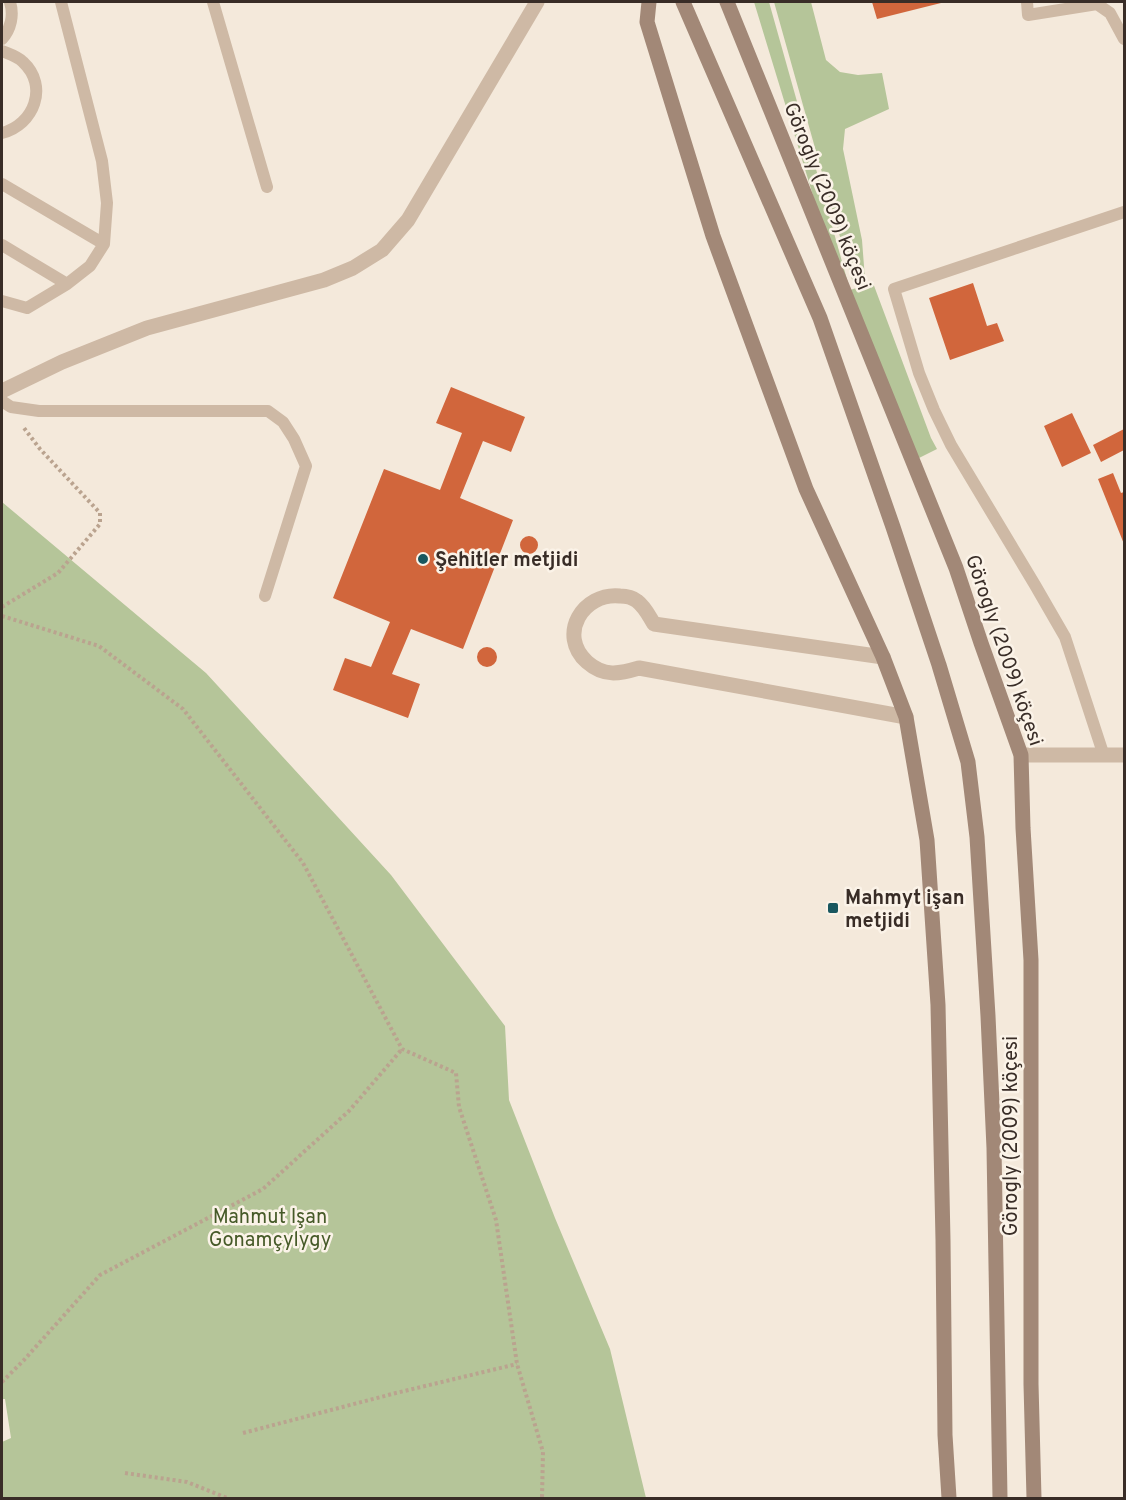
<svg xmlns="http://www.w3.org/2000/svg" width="1126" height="1500" viewBox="0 0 1126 1500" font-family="Overpass,sans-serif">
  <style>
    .green { fill: #b5c599 }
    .building { fill: #d1663c }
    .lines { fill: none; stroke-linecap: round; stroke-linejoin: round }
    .path { stroke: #baa38f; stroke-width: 4; stroke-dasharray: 3 3; stroke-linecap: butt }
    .lane { stroke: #ceb9a5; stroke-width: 12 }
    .street { stroke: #ceb9a5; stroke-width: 15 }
    .secondary { stroke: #a28877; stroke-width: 15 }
    .poi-dot { fill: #19575f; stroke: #fbf3e8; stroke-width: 2 }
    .labels { text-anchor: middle; stroke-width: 5; stroke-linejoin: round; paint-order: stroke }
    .street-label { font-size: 20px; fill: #392d27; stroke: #fbf3e8 }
    .poi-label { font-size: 20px; font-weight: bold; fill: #392d27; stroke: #fbf3e8; text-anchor: start }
    .park-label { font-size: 20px; fill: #465a28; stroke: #fbf3e8 }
  </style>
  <rect width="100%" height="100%" fill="#f4e9db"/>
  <path class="green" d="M754,2H769L850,290L873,283L931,438L937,449L915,460L822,225Z
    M774,2H811L826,60L840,72L858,75L882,73L889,109L845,129L843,149L862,240L865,279L853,283Z
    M2,502L206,673L391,875L505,1026L509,1100L555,1218L610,1349L646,1498H2V1442L11,1438L5,1399H2Z"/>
  <path class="building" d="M872,2H945L877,19Z
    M973,283L987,326L997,323L1004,341L950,360L929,298Z
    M451,387L525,417L511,452L483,441L460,498L513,520L463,649L411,629L392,674L420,684L408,718L333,690L345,658L371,667L390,622L333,598L384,469L440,490L462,433L436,423Z
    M1072,413L1091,453L1062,467L1044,426Z
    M1124,429V450L1101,462L1093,445Z
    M1113,473L1121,493L1124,492V544L1098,479Z
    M520 545a9 9 0 1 1 18 0a9 9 0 1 1-18 0Z
    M477 657a10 10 0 1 1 20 0a10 10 0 1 1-20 0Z"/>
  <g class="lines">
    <path class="path" d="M2,607L58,573L100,524V513L40,449L24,428
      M2,616L99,646L183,709L303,863L402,1049L456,1073L459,1107L496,1220L517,1364L543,1452L542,1498
      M2,1382L24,1360L100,1275L263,1189L349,1111L402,1049
      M243,1433L396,1393L517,1364
      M125,1473L187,1482L227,1498"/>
    <path class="lane" d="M213,2L267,187
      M1027,2L1028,15L1097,4L1110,13L1124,39
      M2,39C11,29 14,15 10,2
      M2,51C9,54 17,56 23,62C49,86 34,125 2,133
      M2,184L104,244
      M2,245L67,284
      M2,301L27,308L67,284L90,266L104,244L107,203L102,161L61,2
      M2,401L11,407L39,411H268L283,422L294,439L306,466L265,596
      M1104,756L1065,637L1035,585L951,445L934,410L919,373L894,289L1124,212"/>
    <path class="street" d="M2,391L62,362L147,328L324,280L353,268L382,250L408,220L537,2
      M883,657L654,624C649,616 645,607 637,601C632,597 626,596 620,596C583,592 557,635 587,662C604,677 619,674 639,668L906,717
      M1021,755H1124"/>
    <path class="secondary" d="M649,2L647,22L713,236L806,489L883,657L906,717L927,840L938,1005L943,1240L945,1435L949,1498
      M683,2L820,318L893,527L939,665L968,762L977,837L988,1016L994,1148L1000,1498
      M727,2L956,568L981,643L1021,755L1023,828L1031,960V1384L1034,1498"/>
  </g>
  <g class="poi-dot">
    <circle cx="423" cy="559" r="6"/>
    <rect x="827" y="902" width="12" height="12" rx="3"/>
  </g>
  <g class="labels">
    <g class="street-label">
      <text transform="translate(828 196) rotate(68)" y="7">Görogly (2009) köçesi</text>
      <text transform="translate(1005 650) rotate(71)" y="7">Görogly (2009) köçesi</text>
      <text transform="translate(1010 1136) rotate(-90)" y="7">Görogly (2009) köçesi</text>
    </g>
    <g class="poi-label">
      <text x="435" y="566">Şehitler metjidi</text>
      <text x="845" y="904">Mahmyt işan<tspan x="845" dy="23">metjidi</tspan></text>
    </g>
    <g class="park-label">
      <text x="270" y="1223">Mahmut Işan<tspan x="270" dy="23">Gonamçylygy</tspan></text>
    </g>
  </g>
  <rect width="1126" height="1500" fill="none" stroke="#392d27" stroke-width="6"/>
</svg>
